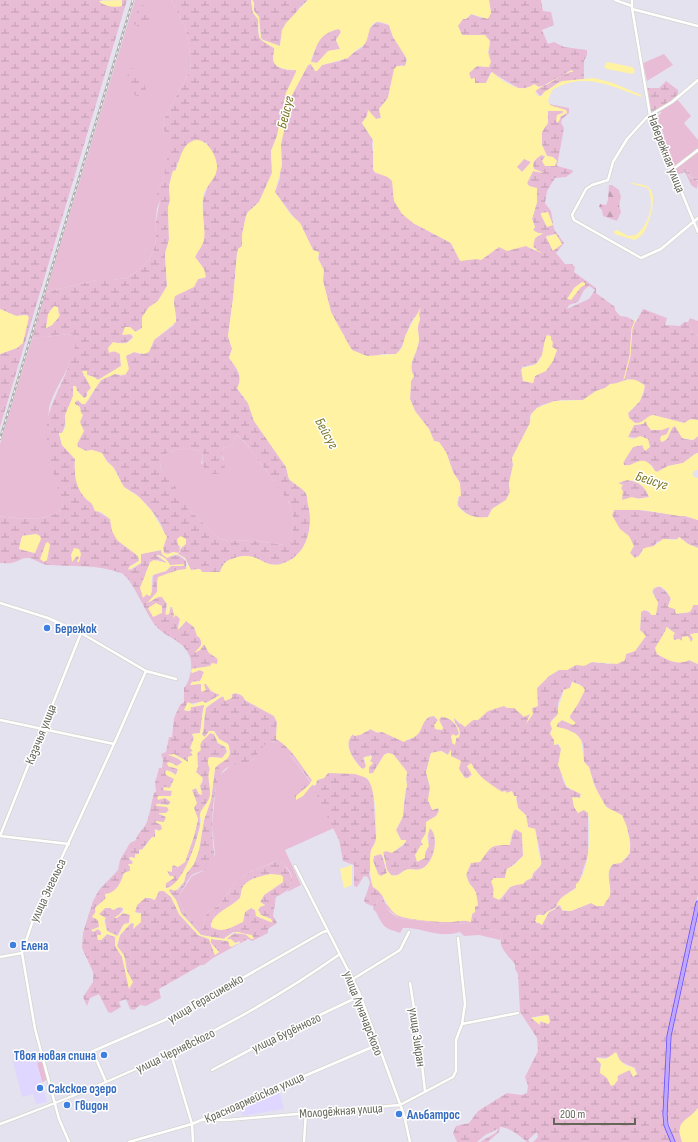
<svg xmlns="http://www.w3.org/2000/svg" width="698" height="1142" viewBox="0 0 698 1142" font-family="'Sofia Sans Condensed',sans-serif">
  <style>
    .commercial { fill: #dfd7ff }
    .grass { fill: #e9bcd6 }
    .forest { fill: url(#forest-firs) }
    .wetland { fill: url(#wetland-marsh); fill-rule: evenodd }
    .water { fill: #fff2a2; fill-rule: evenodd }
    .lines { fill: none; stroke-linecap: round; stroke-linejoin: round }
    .stream { stroke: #fff2a2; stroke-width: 1 }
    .minor-casing { stroke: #d5d6ce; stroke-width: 4 }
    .major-casing { stroke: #654bff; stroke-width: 5 }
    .minor { stroke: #fff; stroke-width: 2.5 }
    .major { stroke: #bea7ff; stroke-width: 3.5 }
    .rail-casing { stroke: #b0b0ad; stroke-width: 2.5 }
    .rail { stroke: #fff; stroke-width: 1; stroke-dasharray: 3; stroke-linecap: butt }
    .shop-dot { fill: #3f7fe0; stroke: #fff; stroke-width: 1.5 }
    .labels { text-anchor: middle; stroke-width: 3; stroke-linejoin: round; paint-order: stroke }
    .street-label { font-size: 13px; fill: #65655a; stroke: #fff }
    .shop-label { font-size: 13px; font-weight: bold; fill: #366cbe; stroke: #fff; text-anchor: start }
    .water-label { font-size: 14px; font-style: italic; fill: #7a7526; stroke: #fff }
  </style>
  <defs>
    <pattern id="forest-firs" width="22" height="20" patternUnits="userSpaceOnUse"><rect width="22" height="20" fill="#e9bcd6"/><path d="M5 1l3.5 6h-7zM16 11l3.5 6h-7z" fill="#c09cb1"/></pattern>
    <pattern id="wetland-marsh" width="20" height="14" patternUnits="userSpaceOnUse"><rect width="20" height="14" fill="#e9bcd6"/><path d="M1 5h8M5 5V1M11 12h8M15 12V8" fill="none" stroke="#c09cb1"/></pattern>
  </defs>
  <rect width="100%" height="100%" fill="#e5e2ef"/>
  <path class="commercial" d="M35,1057L39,1063L37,1064L47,1102L36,1104L33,1094L22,1097L13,1062Z
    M279,1089L284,1109L242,1116L239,1105Z"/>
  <path class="grass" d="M135,0H171L186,29L191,59L190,71L165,117L163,127L171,143L163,181L157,189L160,201L157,208L155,225L156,239L154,249L149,260L136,272L126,278L113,280H97L46,292Z
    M664,54L673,65L647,81L643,63Z
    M677,99L691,116L684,123L698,140V148L673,168L652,116L654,114V120L663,138L664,135L657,117L662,112L655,113Z
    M698,151V179H695L682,164Z
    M690,318L698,321V336L692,333L690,325L688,322Z
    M68,334L75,335C82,355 52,388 49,409C45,441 53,474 63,503L61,510C46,522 19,519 0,516V444L32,339Z
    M237,435C249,445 256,458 266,471C279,488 294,500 293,524C293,533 291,539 284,545L252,540L229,541L220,539L188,509L175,487L160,469L162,457C172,448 191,446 203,453L201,464L224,460L221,452L222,449L232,445Z
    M269,741C283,741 302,771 310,782L306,785L313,788L334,828L285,850L301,885L287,892C296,877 292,873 281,861H276L248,873L234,884L219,905L208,912L205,917L203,929H200L184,912L178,897L192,876L205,870L215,855L212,825L216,784L219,776L230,766L253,760L263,745Z
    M379,898H381C384,907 391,914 399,918L446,924L470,923L480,930L494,929L502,934L500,940L479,935L464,936L460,932C437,939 424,927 403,928L400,933C385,928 384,928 377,914C376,910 373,912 373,907H375Z
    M41,1055L47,1080L42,1082L37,1063H39L35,1057Z"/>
  <path class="forest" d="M609,185H612L619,190L621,197L619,205L621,212L617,221L603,216L602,210L599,207L600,204L606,205L608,200Z"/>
  <path class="wetland" d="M0,0H100L113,6L122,0H127L0,427V354L17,348L22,343L28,315L16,316L0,309Z
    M171,0H251L253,13L258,19V32L261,40L274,48C275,52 273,55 273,58C273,69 289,71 296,70V72L286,93L277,136L271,151L272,173L259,202L248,212L246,216L242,235V247L237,254L233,299L228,336L232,349L229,358C237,369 243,376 237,389L248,403L254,421L286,467L289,479C293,483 302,488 305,492C308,496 307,500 308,504C314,527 307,557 281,564C264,569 256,550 235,558C231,559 226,561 224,564C222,566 222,569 220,572H202L200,569L191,570L185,558L178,554L181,548L184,546L179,545L180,552L177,553L173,552L168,554L164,553L163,548C172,532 150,507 138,496C134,492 127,490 123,486C119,481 118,472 113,467C108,462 105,459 102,453L92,450L86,451L78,447L77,444L83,433L80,422V407L75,404V402L78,400L82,404H85C95,394 101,366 122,376L126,356L134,352L140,354L151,348L154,340L174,325L173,301L175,296C184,291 192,289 198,279L205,278L204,269L195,257L203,242V199L208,186L213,155L206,142L177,163L176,170L172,173L169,186L170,201L168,207L169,240L165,254L167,286L158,301L146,311L142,328L130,334L133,337L126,343H117L112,352L118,351L120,354L121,366L98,380L94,377L87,375V371L83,375L89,380L91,388L87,396L84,398L76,389H73C75,398 69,406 66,414C64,421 66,426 62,433L59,434L62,445L75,459C74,474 77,492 90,501C94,503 93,508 97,511C101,514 106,516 110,519C112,527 112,532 117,539C123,548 136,549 140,560L129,567L131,570L141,563V554L161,550L162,554L166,557L178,555L186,561V569L166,574L157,579V592L150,602L158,597H162L167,604L165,614H169L171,607H172L176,615L180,619L177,629L182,626L186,621L194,627L202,643L197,652L204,644L209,653L216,657L218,661L217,664C208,667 199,668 190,671L192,673L200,670L204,672L200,681L192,682L190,685L201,684V691L204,684H207L213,692L220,695L206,703C199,700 194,705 187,703L185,711H190L191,707L205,705C200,713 203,724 200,733L192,734L194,738L191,747L193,752H191L193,756L188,762L174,754L172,756L182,761V764L177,766L172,763L168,766L178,769L176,775L169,770L174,779L170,788L163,790L172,791L171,796H158L157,799L165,798L171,802L168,805L157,803L167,807L169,810L166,813H158L166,817L164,822H155L162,825V829L159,831L156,829V837H152L135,858L130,857L129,859L133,862L132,864H128L131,867L130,871L124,873C121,882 117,893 106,894L105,899L95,908L96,918L99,922V927L92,930L94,932L98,929L101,932V935H97L98,940H101L107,934L115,937V944L122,957L129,987L132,982L127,971L125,959L117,946L120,935L131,923L137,925L141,922V913L135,912L137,905L145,898H150L154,900L159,891H164L171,897L179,914L198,935L209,939L215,955L219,952L211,943V939L228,941L232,947L240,943V941L235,943L230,939H227C234,930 241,935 250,935L233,932L223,939L201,935L181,913L176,900L169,891V889L178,890L184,882L186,874L194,864L199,850L204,820L211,800L215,768C222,758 233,761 228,744L219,739L214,731L208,733L205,737L202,735L204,728L205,709L221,696L224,697V699L235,693L243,696L246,701L274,716L277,722L276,739C293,748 300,765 312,780L309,785L296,796L309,790L312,785L315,786L317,780L324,778L328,773C344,773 366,769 373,788L376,839L371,851V865L369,874L373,887L381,892L385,903L396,914L446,922L467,920L470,922L475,906L478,905L474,889L469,883L466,875L471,863L481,860C492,843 493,847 511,842L513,831L515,829L522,833L523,856L506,871L505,878H495L493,894L501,899L510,887L530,879C533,873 540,867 541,865C543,862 536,834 535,829L528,827L526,815L518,808L516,797L514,796L512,791L507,793L505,791L502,792L484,781L475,769L467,766L472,774L468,778H465L459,769V760L451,756L449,752L448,755L442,751L431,753C428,760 429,765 426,772L430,787L432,808L433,810L438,808L439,809L437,816C434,818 430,819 428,822C423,828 429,835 421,841L423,845H421C418,852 415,853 417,861L425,858C425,852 427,850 428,846C430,839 426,833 430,828C440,836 434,865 421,869C416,871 411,868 405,870C400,873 398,877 391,875L387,870L383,852L386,851L393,852L404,845L405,840H401L396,830L402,819L407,784L406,779L407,772L393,754L388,753L384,755L373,773H369V767L373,763L370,762L372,758L371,755L363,758L366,766L364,769L361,768C354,759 342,745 353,734L360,735L370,729L378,733L381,731C388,734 401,742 408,740C422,736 421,716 434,716L438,720L437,730L443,728L439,720L441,716C451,717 458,725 459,734L456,736L452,735V741L456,743V738L459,737C462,729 454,725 454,718L460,724C476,724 486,707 503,706C511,705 522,711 530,714L527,722L532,714V708L536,707L537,688L549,676L559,670L576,665H584L592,662L608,664L624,661L626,654L635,651C638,645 643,642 645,635L640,630L641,612L644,610L655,615L658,604L652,590L657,587H661L671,597L668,606L675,609L676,614L690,612L693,605H698V633H694L692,641L690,642V638L683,639L682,641L679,639L674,640L672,632L668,627L662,636L657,654L667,659L689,660L698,664V894L666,1042L664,1107L671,1142H533L538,1137L537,1132L528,1140L530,1142H527C519,1135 511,1128 500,1127L499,1132L488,1142H480L497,1132L498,1129L485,1135L477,1142H457L453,1133L456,1126L469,1123L478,1111L507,1093L522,1095L527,1093L528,1086L525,1077L538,1051L537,1038L520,1012L518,974L515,969V964C507,954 497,947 502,934L494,929L480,930L470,923L446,924L399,918L384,906L381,898H379L375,907L367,904L364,901L370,883L368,877L364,876L357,887L354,886V865L343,861L339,840L313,788L298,801L294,800L295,795L310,781L293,758L273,741C261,742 260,756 251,761C243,765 233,763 225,769C212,780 211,827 213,843C213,850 216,855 213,861C210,872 198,870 191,876C186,882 182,891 178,897L184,912L200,929H203L205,917L208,912L219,905L234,884L248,873L277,861H281C295,877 298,887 276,897L273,916L277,923L268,929V933L252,941L248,939L213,958L204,965H201L159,989L161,998L146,1006L140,1005L134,1010L130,1009L126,999L119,1002L121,1007L111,1013L108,1012L99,994L90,998L87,1006L83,997L93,982V972L82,948L83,933L93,901L99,890L118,870L120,860L130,843L136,840C137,833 143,830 146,824C150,814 151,804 154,793L156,792L155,783L159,768H162L163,760L161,754L166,752L169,737H172L174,718L180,705L184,702V688C190,682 193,665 190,657C182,638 168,640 155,625C146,614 131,576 121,573C97,564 73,567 49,565C40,565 34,557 26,558C22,558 19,561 15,562C10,564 5,563 0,563V516C19,519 46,522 61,510L63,503C55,481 44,445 47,422C50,400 81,351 75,335L68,334L32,339L46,292L97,280H113L126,278L136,272L149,260L154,249L156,239L155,225L160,201L157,196V189L163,181L170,143L163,127L165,117L190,71L191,59L186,29ZM50,310L59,313L60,315L52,325L47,328L46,325L48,322ZM237,435L244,441L289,502C294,516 297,535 283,545L252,540L229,541L220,539L188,509L175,486L160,469L162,457C172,448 191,446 203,453C200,470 207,477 224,473C227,464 220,457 222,449L232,445ZM36,534L40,536L34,553L19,549L22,536ZM159,555L166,559L170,565L183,566H171L166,571L153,575L152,592L149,596L140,588L157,560L167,563L157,556ZM572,682L580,684V700L570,714L571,724L562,720L557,724V727C566,730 578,731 582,742C585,748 583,755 584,761C585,764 588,766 589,768C593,780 602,811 615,811C629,824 642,861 613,864C603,874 615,888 605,902L591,903L571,911H563L559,905L555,909L549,912L543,922L536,923V917L539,914L544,915L547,912L556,907L569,892L576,888L579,882L588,855V813L584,809L578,813L574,807L576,797L580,798L581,794L566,787C559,772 560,765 561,749L550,733L552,729L551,721L558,714V703L563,691L570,688ZM271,874L283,877V882L264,895L260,902L265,905L260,907L258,910L261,915L271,919V922L258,917L255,910L251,908L245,912L243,922C232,926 220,936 211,924L212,922L240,898L245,884L252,879ZM547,1015L549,1016L550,1022L548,1024L543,1021L538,1023L532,1017ZM614,1053H617L619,1061L635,1068L637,1074L633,1077L630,1070C620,1071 618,1076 614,1085L600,1070L601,1064L596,1058C603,1056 609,1061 614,1053Z
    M253,0H308L301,6L282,30L280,46L263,40L261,38L259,17L254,11Z
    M489,0H541L543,11L551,12L554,25L542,30L548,44L554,42L564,47L587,50V55L584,61V79L559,82L540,96L535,90L571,71V70L548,84L539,87L535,85L526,88H518L491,72L486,83H475L470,78L469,73L477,66L487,67L490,60L488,55L490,43L482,35H462L458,26L463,18H468L471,14L482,18L491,13Z
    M142,5C153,7 152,18 147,26L141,28L134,24L138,8Z
    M377,22L389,25L393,37L403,50L407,62L405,66L401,65L392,79L388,98L379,109L381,118L376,119L368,111L367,116L362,123L373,140L372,144L375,173L386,175L392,181L394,184L393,196L413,223L451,243L455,251L481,260L499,247L526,246L535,251L537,249L533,247L535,238L542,234L535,232L533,230L535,227L532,219L537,202V189L529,186L527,183L533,171L543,173L534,169C531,162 536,159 541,155L545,156L543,160L557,161L553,157L547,156L542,145V132L548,121V111H563L564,113L559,114V122L560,117L567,113L566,111L551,106L549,104L569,108V113L562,119L561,123L564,128L557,166L572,170L573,172L566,177L555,178L547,191L545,203L551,211L554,229L564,243L556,253L565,264H572L575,267L574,272L596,288V293L615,307V310L620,316L627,317L636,322L643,309L667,318L665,325L680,326L684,322H688L690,325L692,333L698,336V420H689L684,423L653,415L640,423H635L629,418L628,413C636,406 647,395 644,384L628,379L615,384H610L605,389L596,391L583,400H561L542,405L537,408L530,416V423L512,458L513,465L509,485L510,492L506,500L492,509L488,517L477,518L467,514L458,506L460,483L453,472L446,452L439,442L434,441L429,429L415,411L410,399L411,381L414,376C407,365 416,355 418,345C421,336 415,329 420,320L419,314C407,318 407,346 396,354H382L372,357L363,355L352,350L346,342L344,335L338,328L331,312L323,281L321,264L318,258L319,255L313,250L300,223L292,215L275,192L280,178L281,144L292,95L308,65L311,64L313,68L319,69L322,65L340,61L363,47L369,29ZM555,234L562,244L553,250L546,236ZM589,286L595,290L589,299L567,309L569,305L578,302L584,290ZM551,338L552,347L557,350L548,368L535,376L533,383L523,381L522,367L536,364L543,353L545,340Z
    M337,29H339L341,32L336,40L340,49L328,51L317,63L311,62L319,39L325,34Z
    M131,68L138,70C141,79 150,89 143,97L136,96C130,89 123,76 131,68Z
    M666,81L678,90V96L666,105L651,112L647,88H659Z
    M524,159L531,162L522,172L517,167Z
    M682,164L695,179H698V180L694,181L682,166L693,181H698L697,189L691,185L685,172L676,175L674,170Z
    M645,421L647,422L649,427C657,432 661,428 670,427L667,434L661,437L662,442L667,439L673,426L677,427L684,439L693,440L698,436V453L695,454L683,463L668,466L657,472C653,470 654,467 651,465C643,458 636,463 629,466L624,465L623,461L633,447L643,445L644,450L648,445V439L628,437L634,425L643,424Z
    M627,480C639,482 645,486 649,497C640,499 631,498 622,500L621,490L618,483Z
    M630,509L685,516L698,520V548L688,544L682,539H667L657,542L653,547L644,548L639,556L634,558L630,553L633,545L630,538L618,528L612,516L614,510Z
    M210,733L214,734L218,743L225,747L227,752L222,758L212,757C208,770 210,781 210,794C210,802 203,806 201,813C199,817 200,821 200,825C197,840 185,887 166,888V882L172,879L167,871L173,865L178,867L185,862L194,836L198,819L194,808L196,801L192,790L196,788L199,794L202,792L200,786L203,781L196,772C198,764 196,746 203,738C204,737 208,735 210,733Z
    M380,854L382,855L387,873L381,876H379L373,861L374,856Z
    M121,907L123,909L119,915L123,913L130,915L129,923L123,925L117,936L107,931L105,920L99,914L105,908H111L113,910Z
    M698,915V1108L679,1131L682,1142H675L669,1124L667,1114L671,1037Z"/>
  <path class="water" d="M122,0V6C116,8 102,6 99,1Z
    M251,0L254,2V11L259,17L261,38L263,40L280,46L282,30L286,23L308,0H489L491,13L488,19L471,14L466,19H463L458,26L462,35H485L490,41L488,52L491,62L489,67L477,66L469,73L471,79L475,78V83H486L492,72C499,78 517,93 528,87C530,87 532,85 534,84L539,87L548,84L572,70L573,72H570C564,75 537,88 535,92L538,96H542L544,92L562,81L594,78L613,83L641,95V97C609,85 584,72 552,90L548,101L550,105L566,110L567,113L561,116L558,123L556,121L557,115L563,113V111H548V123L542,132V145L547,156L553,157L557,161L555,166H545L542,161L545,156L541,155C536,159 531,162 534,169L544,173L533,171L527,183L529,186L537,188V202L532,219L535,227L533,230L538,233H543L535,238L533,247L542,253L526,246L507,251L499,247L481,260L477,259L460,261L451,243L413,223L402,214L394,201L392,181C387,174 378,176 373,170V140L362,123L367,116L368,110L376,119L381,118L379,109L388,98L394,69L397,66H405L407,59L393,37L389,25C367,14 371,34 365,44L355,51L348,58L322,65L317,71H315L311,64L308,65L292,95L281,144L282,165L275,192L291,215L300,223L313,250L319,252L318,259L324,270L323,281L331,312L349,345L352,350L367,356L396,354L402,348L405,336L421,307L419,314L420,320C415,329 421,336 418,345C416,355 407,365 414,376L411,381L410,399L415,411L429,429L434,441L439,442L446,452L453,472L460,483L461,496L458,497L457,504C462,515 477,519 488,517L492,509L506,500L510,492L509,483L513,465L512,458L530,423L531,414L537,408L554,401L583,400L596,391L605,388L610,384C624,383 631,373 645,386L640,401L628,413L629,418L635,423C643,424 646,416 653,415L684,423L691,419L698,420V436L693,440L682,438L675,426L672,428L667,439L662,442L660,440L661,436L667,434L670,427L662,430H651L647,425L646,421L643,424L634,425L628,437L633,439L640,436L648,439L650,447L645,451L642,445L633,447L623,463L624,465C632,467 636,459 645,461C651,463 652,469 657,472L668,466L683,463L695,454L698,453V470H695L692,474L694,477L698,478V520L685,516H679L643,510H614L612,515L620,529L629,536L634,546L630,553L635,558L639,556L644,548L654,546L663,539L676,540L679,537L688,544L698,548V605H693C691,616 684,611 676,614L675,609L668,607L671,599L666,590L659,586L654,588L652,592L658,602L656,615H651L649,611L644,610L641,612L640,630L646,636L635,651L626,654L625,660L617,664L592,662L584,666L576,665L567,670H559L549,676L537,688L538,706L532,708L533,714L526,724L530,714L524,717L514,708H507L504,706L488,711L478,720H473L465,727L454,718C454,726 462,726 459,737L456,738L455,745L452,743L451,736L453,734L456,736L459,734C458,725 451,717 441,717L439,720L443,728L442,730L435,729L434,725L438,720L434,716C422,716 424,729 417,735C413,739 408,738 404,742L382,732H376L371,729L360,735L354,736L353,734C342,745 353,759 361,768L364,769L366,766L364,757L372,756L370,761L373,763L369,767V774L373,773L384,755L388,753L393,754L407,772L406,779L407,786L405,791L403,816L396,830L401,840H406V842L392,853L386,851L383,852L387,870L391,875C398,877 400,873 405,870C411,868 416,871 421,869C434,864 440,837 430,828L427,837L429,846L425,852V858L417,862L415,855L421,845H423L421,841L426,833V822L436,816L439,811L438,808L432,810L428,800L430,787L426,772L431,753L441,751L448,755L451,749V756L461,761L459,769L465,778H468L472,775L467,766L471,763C478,777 489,783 502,792L505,791L507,793L512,791L514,796H517L516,799L518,808L526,815L528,827L535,829C537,837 537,841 538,848C539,861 547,863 533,872L532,878L527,880L523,884L516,885L510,887L499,900L493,897L494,890L491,881L494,878H505L507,869L514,865L523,856L522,833L515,829L511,836L510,845C489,845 492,846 480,862L471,863L466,875L469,883L476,892L478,905L475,907V912L472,914L471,922C464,919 456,922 449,922C436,922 411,920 399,916C388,912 385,893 373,887C370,878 369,859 371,850C373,846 376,844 376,839C377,825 376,789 367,778L355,774L328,773L324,778L317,780L316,785H312L303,796L296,800V796L309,785L312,780C300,765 292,748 276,739L277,722L274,716L245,700C242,694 238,692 232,694V698L225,701L223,696L206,707L202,735L205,737L209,731H214L219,739L228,744C235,761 221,760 215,768L211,800L204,820L199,850L194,864L186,874L184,882L175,891L170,889L169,891L176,900L181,913L201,935L224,939C240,928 235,933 252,935L254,939H251L245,934L234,933L227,939H231L235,943L241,942L230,947L228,941L211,939V943L219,952L215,955L209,939L198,935L179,914L171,897L164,891H159L155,900L150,898H145L137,905L135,912L138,914L141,913V922L133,929L134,923H131L120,935L117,946L124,955L127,971L133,982L129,989L122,957L115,946L116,937L107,934L101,940H98L97,935H101V932L98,929L95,930L94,932L91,930L99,927L98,920L92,917L96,911L95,908L106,898L105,894C117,893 121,882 124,873L130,871V867L128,864H132L133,862L129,857L135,858V854H139V850L143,849L152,837H155V829L159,831L162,829L161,825L154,821L164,822L166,817L158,813H166L169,810L167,807L157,806L156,804L168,805L171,802L165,798L158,800V796H171L172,791L163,790L164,787L170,788L174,779L166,775L165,772L167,770L176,775L178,769L168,766L167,763L169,762L177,766L182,762L178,758L168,755L174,754L188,762V757L193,755L190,752L193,751L190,748L194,738L192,734L200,733L204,705L191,707L190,711L184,710L188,702L193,705L202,701L206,703L220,695L211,691L206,684H204L206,690L202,692L201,691V684L190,685L192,682L200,681L204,672L200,670L192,673L191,669L210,666L212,663L217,664L218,659L209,653L204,644L200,650L194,653C198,648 204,646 200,638L197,636L194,627L186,621L178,630L180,619L176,615L173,618L174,615L172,607H170L169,614L166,615L167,604L162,597H158L147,603L157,592L158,577L178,570L186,569C190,561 183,556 175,554L167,558L162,554L161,550L141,554V563L128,570L129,567L139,561L138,556L117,540L112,531L110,519L101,512L95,511C91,501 93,505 86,499C75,488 74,473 75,459L62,445L59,433H62L66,426L65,415L73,396V386H76L77,391L84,398L87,396V392L91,388L82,371H87V375L94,377L98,380L121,366L120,354L114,351L109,353L108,348L113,342C121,344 129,345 133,337L132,334L122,335L125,327H130L136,332L142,328V317L149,307L158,301L167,286L165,254L169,240L168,207L170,201L169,186L173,171L176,170C179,162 180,154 185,147C199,129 215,149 217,165C218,180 204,185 203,198C201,212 206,226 204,240C202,247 198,251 195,257L204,269L206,277L198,279L194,287L175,296C172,304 177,313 176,322L154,340L149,352L144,354L134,352L126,356L129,369L125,375L115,374L101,380L85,404H82L78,400L75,402V404L80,407L81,413L83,415L80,422L84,431L77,444L78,447L86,451L92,450L102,453L107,462L113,467L124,487L139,497L151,510L167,537L163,548L164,553L168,554L173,552L179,553L181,546L178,545L177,539L181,536L186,539V544L181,548L178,554L185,558L191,570L200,569L202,572H220C221,569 222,566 224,564C226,561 231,559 235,558C259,550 262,569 281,564C307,557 314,527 308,504C307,500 308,496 305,492C302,488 293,483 289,479L286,467L254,421L248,403L237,388C244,376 237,368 229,358L232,349L228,336L233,299L237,254L238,249L242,246V235L246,216L248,212L259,202L272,173L271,151L277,136L286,93L296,72V70C289,70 273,69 273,58C273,55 275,52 274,48L264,42L259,37L258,19L253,13ZM339,29L341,32L336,40L340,49L328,51L317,63L311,62C311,58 312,56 314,52C319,39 324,32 339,29ZM524,159L531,162L522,172L517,167ZM627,480C639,481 645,486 649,497L639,499L632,497L622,500L623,491L621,488L623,485L618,483ZM210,733L214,734L218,743L226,747L227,752L222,758L209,757C207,762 208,765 210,769C206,778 211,785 210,795C209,803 201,808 200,814C199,819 201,815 201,820C200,834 183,887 166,888L165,884L174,878L173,876H169L167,871L172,872V868L173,865L178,867L185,862L194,836L198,819L194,808L197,803L192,790L196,788L199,794L202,795L200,786L203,778L196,772L198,767L197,753L201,750C198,741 206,739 210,733ZM381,854L383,857L387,873L381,876L378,874L373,861L374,856ZM105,908H110L113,910L119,907L123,908V912L114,918H117L123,913L130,915L129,923L124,924L118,936L107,931L104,921L106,918L99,914Z
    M607,62L632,67L635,70L633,74L607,69L604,67Z
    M629,183C634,183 643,184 648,187C659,194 649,223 644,232C643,234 637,239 635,240L617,235L613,232L617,230L628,236L636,235C649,224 655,205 648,188Z
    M548,212L553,225L547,227L541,215V213Z
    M556,234L562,244L553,251L546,237Z
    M582,282L585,283V285L581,287L571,300L567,299L574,288Z
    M54,306L58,307L59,317L52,325L46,328L48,314Z
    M0,309L16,316L25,315L29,317L23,343L17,348L0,354Z
    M547,335L551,336V340L553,342L552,347L557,350L553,361L546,371L535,376L533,383L523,381L521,369C525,366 531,367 536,364C545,357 542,344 547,335Z
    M36,534L40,536L41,539L35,553L19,549L22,536Z
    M48,542L50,545L47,560L44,562L40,559L46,543Z
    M74,548L79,549L81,554L79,562H77L79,557L77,556L72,562L71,555Z
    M156,555C162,555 167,559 170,565L185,564L183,566H171L166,571L155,574L152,576L151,595L149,596L147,594L143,598L140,588L150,562L154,560L167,563L160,557Z
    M156,603L162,606V613L153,617L148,608Z
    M666,627L675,633L673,636L674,640L679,639L682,641V637L688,636L691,642L693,639L690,634L698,633V664L689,660C678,666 667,660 657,654L655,648L666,630Z
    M572,682L582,686L585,690L578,704L570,716V718L576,723L573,725L562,720L557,724V727L566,729L576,734L581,740L584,762L589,767L594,785L606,807L622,815L627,827L630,844V853L621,863L613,864C604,873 612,884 610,895C609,899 605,901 604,906H596L591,903L571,911L562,910L561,906L558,905L555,909L549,912L542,925L535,921L537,915H544L547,912L556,908C559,895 568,895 576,888V884C590,875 591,828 588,813L584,810L578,813L574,807L572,797L580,798L581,794L567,787L558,765L561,749L559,744L554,745V740L550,734L552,729L550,723L558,714C557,704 564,698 563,690L570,688Z
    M352,865V885L344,888L340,869Z
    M271,874L281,875L283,877V882L264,895L260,902L265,905L260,907L258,910L261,915L271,919L273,923L256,916L255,910L251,908L245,912L243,922C231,927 224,934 211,927C210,914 233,906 240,898C241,895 241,891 242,888C246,879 262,876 271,874Z
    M548,1015L550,1022L548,1024L540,1021V1025L531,1018Z
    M616,1052C619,1060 624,1067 633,1067L637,1074L633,1077L630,1070L617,1076L618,1080L614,1085L611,1086L607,1078L600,1073L601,1064L596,1058L606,1059Z
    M698,1108V1142H682C675,1119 686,1123 698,1108Z"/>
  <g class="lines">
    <path class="stream" d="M624,379L630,356L632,329L636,318"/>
    <g class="minor-casing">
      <path id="minor" d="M615,0L632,6
        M632,0V8L650,115L698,232
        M632,9L698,26
        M698,80L672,102L647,117L627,139L613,162L608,180L592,185L586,189L572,215L574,220L641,258L661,249L698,218
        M672,170L698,150
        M0,603L48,618L81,633L146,671L176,679
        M0,720L114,744
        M0,836L81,633
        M0,836L69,844
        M295,866L359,992L404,1115L410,1142
        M0,957L22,953
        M353,979L400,950L409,932
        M410,983L419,1039L425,1091
        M462,1024L518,1013
        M80,1052L84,1055L181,1013L323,932L327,931
        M93,1052L106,1082
        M171,1054L192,1124L193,1142
        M212,1070L284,1032L360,996
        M201,1120H227L400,1105L453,1077L456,1071V1040L462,1024L465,1004L458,938
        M0,1124C120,1080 235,1028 340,954
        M69,1142L59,1119L35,1029L22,953L33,920L114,744L146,671
        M129,1142L192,1124L377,1045
        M304,1142L306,1112"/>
    </g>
    <g class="major-casing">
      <path id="major" d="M673,1142L666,1125L665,1114L669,1036L698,903"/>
    </g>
    <use href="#minor" class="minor"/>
    <use href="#major" class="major"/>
    <g class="rail-casing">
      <path id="rail" d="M0,439L133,0"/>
    </g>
    <use href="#rail" class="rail"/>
  </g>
  <g class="shop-dot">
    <circle cx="47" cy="628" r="4"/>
    <circle cx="13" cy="945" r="4"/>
    <circle cx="104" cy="1055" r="4"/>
    <circle cx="40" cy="1088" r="4"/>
    <circle cx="67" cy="1105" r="4"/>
    <circle cx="399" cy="1114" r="4"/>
  </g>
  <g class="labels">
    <g class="street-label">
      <text transform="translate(667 153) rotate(69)" y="5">Набережная улица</text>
      <text transform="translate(40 734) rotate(-68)" y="5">Казачья улица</text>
      <text transform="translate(47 890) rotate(-65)" y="5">улица Энгельса</text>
      <text transform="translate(205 998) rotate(-30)" y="5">улица Герасименко</text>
      <text transform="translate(364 1013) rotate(69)" y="5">улица Луначарского</text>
      <text transform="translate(286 1032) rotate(-26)" y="5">улица Будённого</text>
      <text transform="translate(418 1037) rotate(82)" y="5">улица Зикран</text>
      <text transform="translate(175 1050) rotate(-26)" y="5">улица Чернявского</text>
      <text transform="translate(254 1097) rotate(-24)" y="5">Красноармейская улица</text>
      <text transform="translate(341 1110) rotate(-4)" y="5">Молодёжная улица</text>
    </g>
    <g class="shop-label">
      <text x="55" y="633">Бережок</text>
      <text x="21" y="950">Елена</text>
      <text x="96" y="1060" text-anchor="end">Твоя новая спина</text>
      <text x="48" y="1093">Сакское озеро</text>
      <text x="75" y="1110">Гвидон</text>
      <text x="407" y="1119">Альбатрос</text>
    </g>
    <g class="water-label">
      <text transform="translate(285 112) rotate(-76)" y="5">Бейсуг</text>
      <text transform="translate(327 433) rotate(61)" y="5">Бейсуг</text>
      <text transform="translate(652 480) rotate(18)" y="5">Бейсуг</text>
    </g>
  </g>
  <path d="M554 1118v6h81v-6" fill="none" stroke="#65655a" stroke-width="2"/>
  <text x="560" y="1118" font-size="12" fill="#65655a" stroke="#ffffff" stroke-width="3" paint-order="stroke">200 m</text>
</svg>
